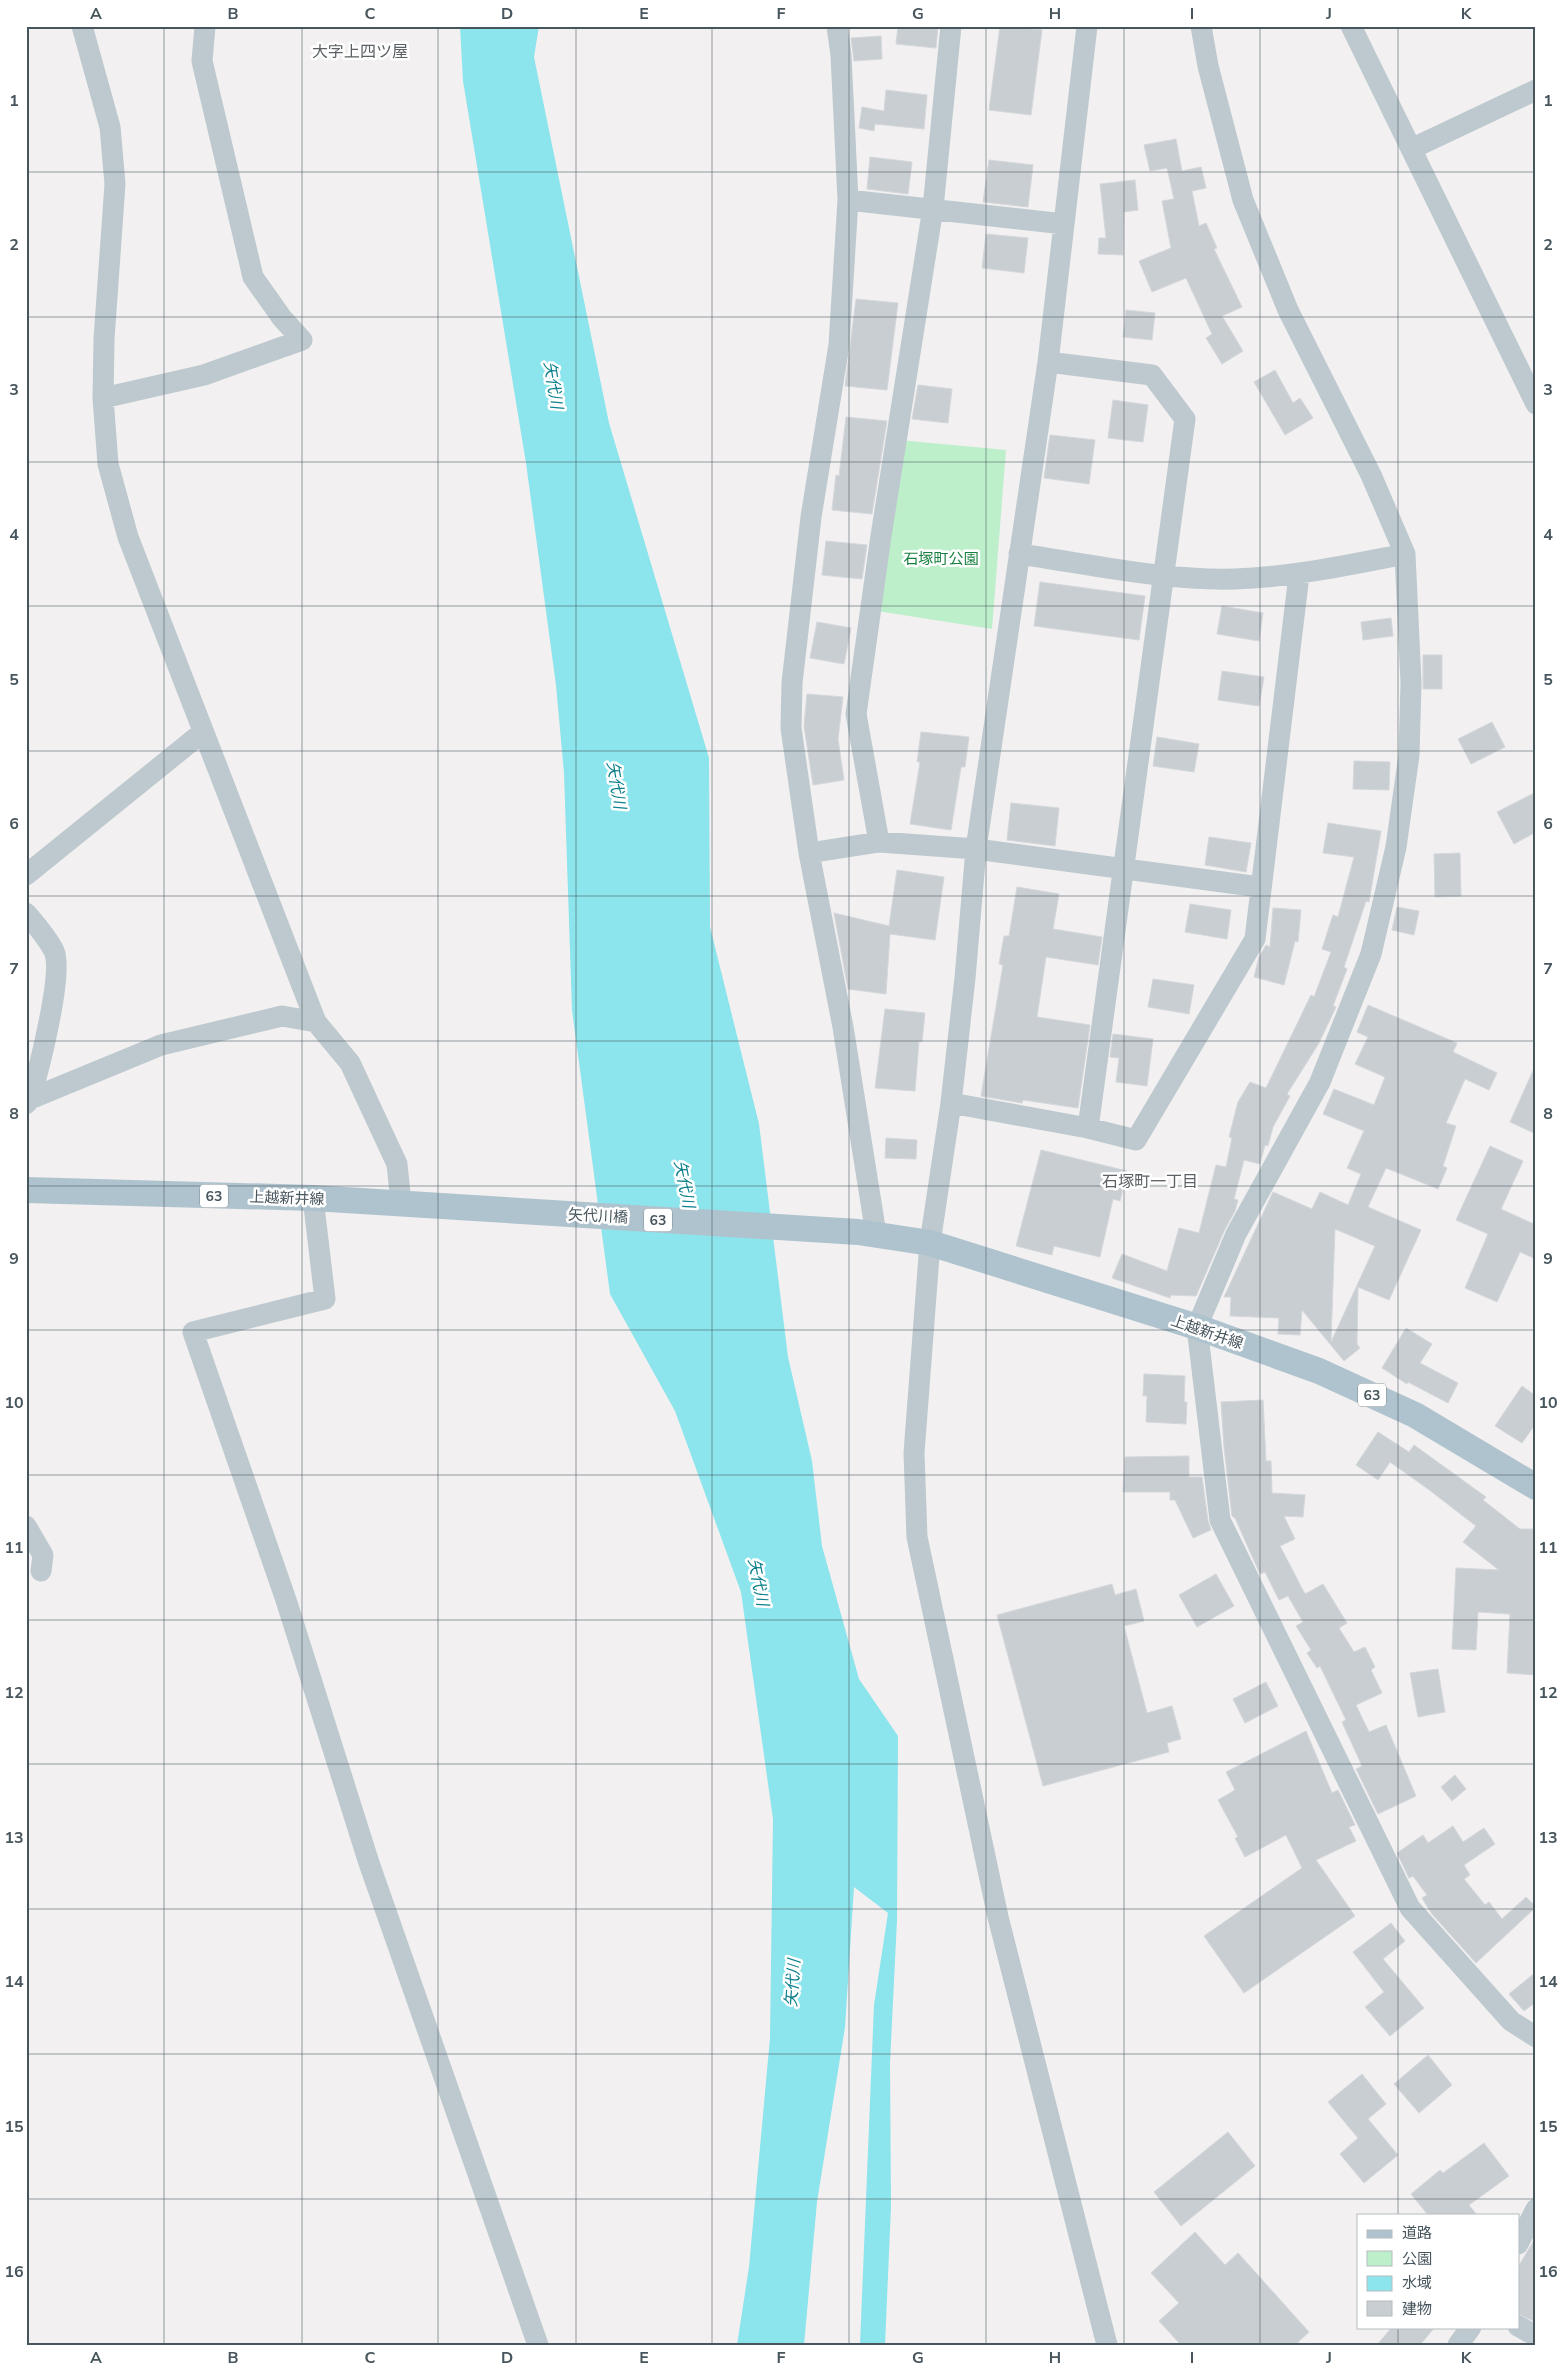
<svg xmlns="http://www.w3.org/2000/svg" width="1562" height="2371" viewBox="0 0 1562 2371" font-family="'Nunito Sans','Noto Sans JP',sans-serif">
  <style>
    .green { fill: #beefcb }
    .water { fill: #8ce4ec }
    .building { fill: #c9ced2; stroke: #d4d7db; fill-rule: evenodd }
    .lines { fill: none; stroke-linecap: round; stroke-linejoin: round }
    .minor { stroke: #bdc9ce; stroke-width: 21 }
    .major { stroke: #afc3ce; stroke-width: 26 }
    .grid { fill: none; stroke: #47555d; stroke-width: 1; stroke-opacity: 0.55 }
    .labels { text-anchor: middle; stroke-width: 5; stroke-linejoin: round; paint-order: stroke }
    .shield { fill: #fff; stroke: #7e888e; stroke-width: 1 }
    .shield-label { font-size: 14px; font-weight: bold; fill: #47555d }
    .park-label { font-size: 15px; fill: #177f3f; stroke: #fff }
    .street-label { font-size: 15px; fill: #47555d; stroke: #fff }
    .neighbourhood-label { font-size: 16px; fill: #5c6165; stroke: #fff }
    .water-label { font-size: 16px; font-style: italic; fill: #0e818c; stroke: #fff }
    .neatline { fill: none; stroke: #47555d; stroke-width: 2 }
    .grid-label { font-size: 16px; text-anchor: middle; font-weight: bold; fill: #47555d }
  </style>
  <rect width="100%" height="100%" fill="#f2f0f0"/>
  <path class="green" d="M899,440L1006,450L992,629L877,611Z"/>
  <path class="water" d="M460,26H539L534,57L609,423L709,758L710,927L759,1124L788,1357L812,1461L822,1546L859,1679L898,1736L897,1920L890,2063L891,2207L885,2345H860L874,2005L888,1913L854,1887L845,2027L817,2202L804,2345H737L749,2267L770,2038L773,1819L741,1592L675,1411L610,1294L572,1010L564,773L556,685L526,463L463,81Z"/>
  <path class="building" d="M898,26H938L936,48L896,44Z
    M1000,26L1042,30L1031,115L989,110Z
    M881,36L882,59L854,61L851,38Z
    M886,90L927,95L924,129L875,124L874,131L859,128L862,107L884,111Z
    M1176,139L1182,171L1201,167L1206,188L1192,191L1199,226L1206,223L1217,248L1214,249L1242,307L1222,316L1243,351L1222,364L1206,338L1212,334L1186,278L1152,292L1139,261L1171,248L1162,201L1174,199L1167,168L1150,171L1144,145Z
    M870,157L912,162L908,194L867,189Z
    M989,160L1033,165L1028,207L983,202Z
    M1135,180L1138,210L1124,212L1123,255L1098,254L1099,238H1106L1100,184Z
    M986,234L1028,238L1024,273L982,268Z
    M856,299L898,303L887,390L845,386Z
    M1126,310L1155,313L1152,340L1123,337Z
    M1275,370L1293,403L1300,398L1313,418L1285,435L1254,382Z
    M918,385L952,389L948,423L912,419Z
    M1113,400L1148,405L1143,442L1108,438Z
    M846,417L887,421L872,514L832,510L836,475L839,476Z
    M1050,435L1095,440L1089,484L1044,478Z
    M826,541L867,545L862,579L822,575Z
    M1040,582L1145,596L1139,640L1034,626Z
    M1222,606L1263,613L1259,641L1217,634Z
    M1391,618L1393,636L1363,640L1361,622Z
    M817,622L851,628L844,664L810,658Z
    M1423,655H1442V689H1423Z
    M1222,671L1264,677L1259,706L1218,700Z
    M807,694L843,697L838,739L844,780L813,785L804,726Z
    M1492,722L1505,747L1471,764L1458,739Z
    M921,732L969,737L965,767H961L951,830L910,824L920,762H917Z
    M1157,737L1199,744L1194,772L1153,766Z
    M1354,761L1390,762L1389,790L1353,789Z
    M1536,792V832L1514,844L1497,812Z
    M1011,803L1059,808L1055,846L1007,840Z
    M1328,823L1381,831L1369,902L1366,901L1344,967L1347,969L1333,1006L1336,1007L1319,1043L1287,1094L1290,1096L1273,1127L1268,1146L1265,1145L1260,1164L1244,1160L1234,1199L1238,1200L1235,1211L1225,1229L1196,1296L1171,1295L1170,1298L1112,1278L1122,1254L1167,1271L1179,1228L1199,1233L1216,1165L1226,1167L1232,1138L1229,1137L1238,1102L1250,1082L1266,1088L1311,995L1314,997L1331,952L1322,949L1333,915L1338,917L1354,857L1323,853Z
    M1209,837L1251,843L1246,872L1205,865Z
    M1460,853L1461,896L1435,897L1434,854Z
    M897,870L944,877L935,940L890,934L886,994L848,989L834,913L889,926Z
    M1017,887L1059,894L1053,929L1102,937L1098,965L1046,957L1037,1017L1090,1025L1078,1108L1023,1100L1022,1103L981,1096L1003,965L999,964L1004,936H1009Z
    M1190,904L1231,910L1227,939L1185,932Z
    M1397,907L1419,911L1414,935L1392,930Z
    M1273,908L1301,910L1298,942L1295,941L1284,985L1254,977L1259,957L1266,945L1270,947Z
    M1153,979L1194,985L1189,1014L1148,1007Z
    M1368,1005L1457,1043L1453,1052L1497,1073L1489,1090L1465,1079L1446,1123L1456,1126L1443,1166L1447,1168L1438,1189L1386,1168L1368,1207L1421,1230L1389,1300L1358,1287L1357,1344L1360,1348L1344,1361L1302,1310L1300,1335L1278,1334L1279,1318L1230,1316L1231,1297H1224L1273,1192L1312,1209L1320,1192L1348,1205L1361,1174L1347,1168L1364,1131L1323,1114L1334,1089L1374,1105L1385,1077L1355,1064L1368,1037L1357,1032ZM1335,1229L1375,1246L1331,1342Z
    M885,1009L925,1013L922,1042L919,1041L915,1091L875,1088Z
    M1113,1034L1153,1039L1147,1086L1116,1082L1119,1058L1110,1057Z
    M1536,1064V1134L1510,1122Z
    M886,1138L917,1140L916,1159L885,1158Z
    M1490,1146L1523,1161L1501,1209L1536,1225V1259L1520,1252L1497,1302L1465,1288L1488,1234L1456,1220Z
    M1041,1150L1127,1171L1120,1201L1113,1199L1100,1257L1054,1246L1052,1255L1016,1246Z
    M1406,1328L1432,1344L1420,1363L1458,1383L1448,1403L1408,1382L1407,1384L1382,1368Z
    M1144,1374L1185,1376L1184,1402H1187L1186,1424L1146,1422L1147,1396H1143Z
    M1522,1386L1536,1396V1423L1522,1443L1495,1426Z
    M1263,1400L1266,1461H1271L1272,1493L1305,1495L1303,1517L1284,1516L1295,1539L1280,1546L1305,1594L1323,1584L1347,1623L1339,1628L1354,1652L1365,1647L1375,1667L1371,1670L1382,1693L1356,1705L1369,1732L1386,1725L1416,1796L1378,1814L1356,1769L1362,1766L1342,1722L1346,1720L1320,1666L1317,1668L1307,1653L1311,1650L1296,1626L1303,1622L1288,1596L1279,1600L1265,1572L1260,1574L1235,1518L1232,1516L1224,1447L1221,1402Z
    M1378,1432L1409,1452L1414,1445L1486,1497L1483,1500L1520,1529H1536V1675L1507,1673L1510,1614L1478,1612L1476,1650L1452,1649L1456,1568L1499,1570L1463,1542L1476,1526L1428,1489L1390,1462L1378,1480L1356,1465Z
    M1189,1456V1477H1202L1208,1521L1211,1530L1193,1538L1175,1500H1170V1492H1123L1125,1457Z
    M1216,1574L1234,1606L1197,1627L1179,1595Z
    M1112,1584L1115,1595L1136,1589L1144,1621L1124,1626L1147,1713L1172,1706L1181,1739L1167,1743L1169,1752L1043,1786L997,1615Z
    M1438,1669L1445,1712L1418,1717L1410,1673Z
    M1266,1682L1278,1706L1245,1723L1233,1699Z
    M1306,1731L1332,1793L1338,1790L1355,1825L1349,1827L1356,1841L1316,1860L1355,1916L1244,1993L1204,1936L1302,1868L1286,1835L1245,1857L1235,1838L1238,1837L1218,1800L1235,1790L1226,1772Z
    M1455,1775L1466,1789L1452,1801L1441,1787Z
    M1453,1826L1463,1842L1484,1828L1495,1844L1464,1865L1470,1875L1464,1879L1485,1905L1489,1902L1502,1919L1526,1897L1536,1907L1476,1963L1432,1914L1422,1898L1427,1895L1413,1876L1409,1878L1397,1853L1423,1835L1428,1843Z
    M1391,1923L1405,1941L1383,1959L1424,2008L1390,2036L1365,2007L1384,1992L1353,1952Z
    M1536,1972V2002L1524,2011L1509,1994Z
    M1428,2055L1452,2085L1419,2113L1394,2084Z
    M1362,2074L1386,2104L1368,2119L1398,2155L1364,2183L1340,2154L1358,2138L1328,2102Z
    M1228,2132L1255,2166L1181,2226L1154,2192Z
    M1484,2143L1509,2176L1469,2205L1477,2215H1428L1411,2194L1440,2170L1443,2173Z
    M1195,2232L1225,2265L1238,2253L1309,2332L1295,2345H1181L1159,2321L1179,2303L1151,2273Z
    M1536,2237V2322L1518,2314V2267Z
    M1392,2327H1435L1420,2345H1377Z"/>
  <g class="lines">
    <path class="minor" d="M82,26L110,127L115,184L104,339L103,398L108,464L128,537L316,1022L350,1063L397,1164L401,1203
      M837,26L841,55L848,200L839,345L811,517L792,683L791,728L809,853L843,1027L876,1234
      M1087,26L1048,362L976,849L965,978L951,1103L930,1243L914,1453L917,1537L998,1917L1107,2345
      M1201,26L1208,66L1243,200L1288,310L1371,475L1405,554L1411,683L1409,755L1396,847L1371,954L1320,1082L1236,1234L1197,1327L1220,1520L1410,1908L1511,2021L1536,2037
      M1351,26L1536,404
      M1411,149L1536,90
      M848,200L1064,224
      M1048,362L1152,375L1185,419L1088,1128
      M103,398L204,375L302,340L282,318L253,277L202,61L205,26
      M1019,554C1089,564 1165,581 1235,579C1293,577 1348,565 1405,554
      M879,842L856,714L881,536L933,208L951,26
      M809,853L879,842L976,849L1260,887
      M26,875L203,732
      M26,913C36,925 47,937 54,951C64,973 38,1073 30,1099L26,1104
      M30,1099L161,1045L282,1016L316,1022
      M951,1103L1088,1128L1136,1140L1255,939L1299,575
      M313,1198L325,1299L193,1332L286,1600L369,1863L538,2345
      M26,1526L43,1555L41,1571
      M1518,2244L1536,2209
      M1518,2326L1536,2336
      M1458,2345L1471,2327"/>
    <path class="major" d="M26,1190L313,1198L858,1232L930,1243L1197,1327L1319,1371L1415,1415L1536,1487"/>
  </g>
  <path class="grid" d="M164,26V2345M302,26V2345M438,26V2345M576,26V2345M712,26V2345M849,26V2345M986,26V2345M1124,26V2345M1260,26V2345M1398,26V2215M26,172H1536M26,317H1536M26,462H1536M26,606H1536M26,751H1536M26,896H1536M26,1041H1536M26,1186H1536M26,1330H1536M26,1475H1536M26,1620H1536M26,1764H1536M26,1909H1536M26,2054H1536M26,2199H1536M1398,2327V2345"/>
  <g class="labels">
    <g class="shield">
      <rect x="200" y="1184.5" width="28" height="23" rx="4"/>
      <rect x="644" y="1208.5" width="28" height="23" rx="4"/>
      <rect x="1358" y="1383.5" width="28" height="23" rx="4"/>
    </g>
    <g class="shield-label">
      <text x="214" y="1201">63</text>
      <text x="658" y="1225">63</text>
      <text x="1372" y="1400">63</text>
    </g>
    <g class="park-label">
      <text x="941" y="564">石塚町公園</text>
    </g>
    <g class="street-label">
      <text transform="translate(287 1198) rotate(2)" y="5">上越新井線</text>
      <text transform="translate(598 1216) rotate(3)" y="5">矢代川橋</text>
      <text transform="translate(1207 1332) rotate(19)" y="5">上越新井線</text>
    </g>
    <g class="neighbourhood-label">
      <text x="360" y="57">大字上四ツ屋</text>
      <text x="1150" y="1187">石塚町一丁目</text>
    </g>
    <g class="water-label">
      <text transform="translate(554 385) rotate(81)" y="6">矢代川</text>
      <text transform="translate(617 785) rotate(81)" y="6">矢代川</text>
      <text transform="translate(685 1184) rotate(79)" y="6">矢代川</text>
      <text transform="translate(759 1582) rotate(79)" y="6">矢代川</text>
      <text transform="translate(792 1983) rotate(-86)" y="6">矢代川</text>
    </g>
  </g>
  <rect width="1562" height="2371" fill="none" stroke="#ffffff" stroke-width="55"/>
  <rect x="1357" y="2214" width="162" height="115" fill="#ffffff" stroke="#b5bbbe"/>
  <rect x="1367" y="2230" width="25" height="8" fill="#afc3ce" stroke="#b5bbbe"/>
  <text x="1402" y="2238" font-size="15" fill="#47555d">道路</text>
  <rect x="1367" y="2251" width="25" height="15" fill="#beefcb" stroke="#b5bbbe"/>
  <text x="1402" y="2264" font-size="15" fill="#47555d">公園</text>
  <rect x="1367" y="2276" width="25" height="15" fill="#8ce4ec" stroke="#b5bbbe"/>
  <text x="1402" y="2288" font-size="15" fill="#47555d">水域</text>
  <rect x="1367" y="2301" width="25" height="15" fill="#c9ced2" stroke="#b5bbbe"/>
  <text x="1402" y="2314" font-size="15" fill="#47555d">建物</text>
  <rect x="28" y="28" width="1506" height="2316" class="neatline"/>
  <g class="grid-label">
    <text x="96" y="19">A</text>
    <text x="233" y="19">B</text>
    <text x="370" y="19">C</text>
    <text x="507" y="19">D</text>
    <text x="644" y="19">E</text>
    <text x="781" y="19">F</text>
    <text x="918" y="19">G</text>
    <text x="1055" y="19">H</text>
    <text x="1192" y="19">I</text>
    <text x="1329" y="19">J</text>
    <text x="1466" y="19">K</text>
    <text x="14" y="106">1</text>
    <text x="1548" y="106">1</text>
    <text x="14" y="250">2</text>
    <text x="1548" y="250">2</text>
    <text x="14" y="395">3</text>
    <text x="1548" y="395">3</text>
    <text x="14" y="540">4</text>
    <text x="1548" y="540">4</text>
    <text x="14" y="685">5</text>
    <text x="1548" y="685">5</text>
    <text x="14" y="829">6</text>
    <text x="1548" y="829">6</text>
    <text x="14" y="974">7</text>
    <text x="1548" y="974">7</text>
    <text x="14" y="1119">8</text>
    <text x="1548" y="1119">8</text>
    <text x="14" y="1264">9</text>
    <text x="1548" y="1264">9</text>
    <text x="14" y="1408">10</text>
    <text x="1548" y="1408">10</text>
    <text x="14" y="1553">11</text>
    <text x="1548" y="1553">11</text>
    <text x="14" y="1698">12</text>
    <text x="1548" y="1698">12</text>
    <text x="14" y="1843">13</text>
    <text x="1548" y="1843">13</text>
    <text x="14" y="1987">14</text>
    <text x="1548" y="1987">14</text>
    <text x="14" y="2132">15</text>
    <text x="1548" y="2132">15</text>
    <text x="14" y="2277">16</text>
    <text x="1548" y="2277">16</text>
    <text x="96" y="2363">A</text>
    <text x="233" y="2363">B</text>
    <text x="370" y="2363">C</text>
    <text x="507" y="2363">D</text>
    <text x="644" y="2363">E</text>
    <text x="781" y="2363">F</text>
    <text x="918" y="2363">G</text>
    <text x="1055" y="2363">H</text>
    <text x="1192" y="2363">I</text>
    <text x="1329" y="2363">J</text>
    <text x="1466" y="2363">K</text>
  </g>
</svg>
